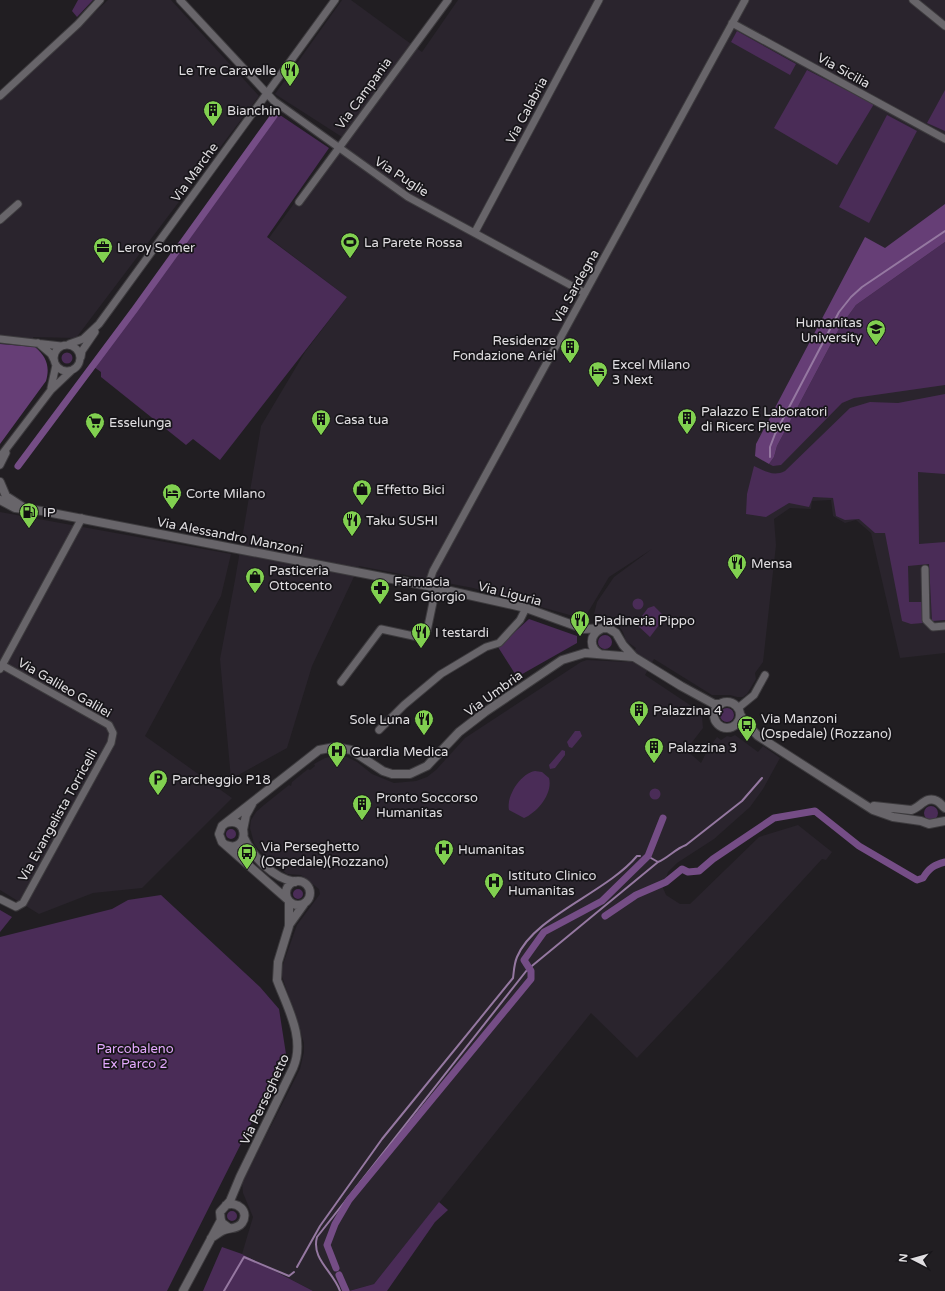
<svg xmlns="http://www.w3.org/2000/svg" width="945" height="1291" viewBox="0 0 945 1291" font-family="'Varela Round',sans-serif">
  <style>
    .built { fill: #2a242d }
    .green { fill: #4a2c57 }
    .forest { fill: #663e76 }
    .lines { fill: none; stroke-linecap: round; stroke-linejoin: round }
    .stream { stroke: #9578a1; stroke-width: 2 }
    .canal { stroke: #754d86; stroke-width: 7 }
    .minor-casing { stroke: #3d3b3e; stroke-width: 9 }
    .tertiary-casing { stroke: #3d3b3e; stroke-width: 10 }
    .minor { stroke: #68656a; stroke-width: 7 }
    .tertiary { stroke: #68656a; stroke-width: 8 }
    .labels { text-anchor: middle; stroke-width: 3.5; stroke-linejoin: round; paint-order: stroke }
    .poi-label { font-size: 13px; fill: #e0dee1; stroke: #171519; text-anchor: start }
    .street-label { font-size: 13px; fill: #e0dee1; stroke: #171519 }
    .park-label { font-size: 13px; fill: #e4a9fe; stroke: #171519 }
  </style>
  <rect width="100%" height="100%" fill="#211e22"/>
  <path class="built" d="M108,0H171L259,96L76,338L33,337L35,347L0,344V100Z
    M342,0H351L422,52L458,0H945V653L900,658L871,533L856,520L845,523L833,516L831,500L812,501L811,509L790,508L774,519L776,545L763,662L755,673L756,679L747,694L743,697H737L730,695H712L654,659L645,675L699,711L702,716L703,728L686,750L701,763L707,751L717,737L721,740L727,736L731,737L735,735L758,752L763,746L780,758L763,789L750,807L714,839L677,863L668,872L663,888L666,895L680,904H690L759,837L798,825L832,852L826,860L822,859L722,968L637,1058L591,1013L374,1284L349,1291H313L242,1254L253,1217L243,1193L242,1183L300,1069L304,1052V1043L282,976V967L297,925L320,894L319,889L301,875L287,874L258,849L254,843L250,828L251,820L256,812L264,805L289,785L291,786L292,782L308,769L310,770L315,766L314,764L325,758L335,756L347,757L357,762L372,774L394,783L416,781L427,777L436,770L465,738L581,662L587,660L627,662L636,648L626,641L623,632L619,626L618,618L594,614L597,602L614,577L652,549L609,577L584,619L473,588L359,566L312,666L287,748L231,779L220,659L235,580L261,426L305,352L347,297L269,238L342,137L275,94Z
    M0,512L231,554L221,596L145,736L232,798L142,888L93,893L39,914L0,890Z"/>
  <path class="green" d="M78,0H93L77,17L72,11Z
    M737,31L796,64L790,75L731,42Z
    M807,70L874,104L837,165L774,128Z
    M945,90V131L927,123Z
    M277,113L329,148L267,237L347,297L220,460L193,439L186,445L101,377V372L94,367Z
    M887,115L917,131L869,223L839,207Z
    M945,242V385L854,398L842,403L781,465L773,466L769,464L774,457L777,446L840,327L856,305Z
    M61.5 358a5.5 5.5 0 1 1 11 0a5.5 5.5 0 1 1-11 0Z
    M945,394V474L918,472L919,544L945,542V620L932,621L929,564L908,566L909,602H923V623L911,624L902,621L885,533H875L859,519L845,520L836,516L833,498L813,497L809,507L789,503L766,517L746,514L747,494L754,466C765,471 773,477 785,471L850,408L870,402L898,403Z
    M632.5 604a5.5 5.5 0 1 1 11 0a5.5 5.5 0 1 1-11 0Z
    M654,606L665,617L650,637L636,624L648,608Z
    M529,619L577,636V643L517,677L498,647Z
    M598 642a7 7 0 1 1 14 0a7 7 0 1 1-14 0Z
    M720 715a7 7 0 1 1 14 0a7 7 0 1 1-14 0Z
    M575,731H580L582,736L572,748L569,747L567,742Z
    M562,750L565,751V755L555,768L550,769L549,765Z
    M535,771L542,772L549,778C553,793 538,812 524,818L509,810C506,796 521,773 535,771Z
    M649.5 794a5.5 5.5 0 1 1 11 0a5.5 5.5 0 1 1-11 0Z
    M924 813a7 7 0 1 1 14 0a7 7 0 1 1-14 0Z
    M226 834a5 5 0 1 1 10 0a5 5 0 1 1-10 0Z
    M293 894a5 5 0 1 1 10 0a5 5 0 1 1-10 0Z
    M161,895L260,987L279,1009L286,1054L167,1291H0V937L112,909L128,900Z
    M0,910L12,917L0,932Z
    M439,1202L448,1210L435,1222L387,1291H349L374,1284Z
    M227 1216a5 5 0 1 1 10 0a5 5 0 1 1-10 0Z
    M222,1247L242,1254L313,1291H203Z"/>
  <path class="forest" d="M945,204V242L856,305L840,327L777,446L774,457L769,464L755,456L756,444L865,237L885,248Z
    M0,344L35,347C47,357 50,367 46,381L0,444Z"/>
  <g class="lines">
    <path class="stream" d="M770,457V447L775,434L839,312L851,297L862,287L945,231
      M651,858L658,862
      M297,1267L320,1226L382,1139L513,978C514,971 514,964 517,957C534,916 606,893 637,856H640
      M224,1291L244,1257L289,1276L294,1272
      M340,1291C333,1271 311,1259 317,1237L527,970L658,862C668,858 675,849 686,845L742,801L762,778"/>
    <path class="canal" d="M18,466L135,309L276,113
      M605,916L636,895L666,882L682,869L688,872L699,871L713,859L774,818L815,811L859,846L917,880L923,878C929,868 934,865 945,862
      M336,1268L327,1245L335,1224L349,1200L531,979V971L524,960L544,932L602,901L648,856L663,818
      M339,1275L346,1291"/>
    <g class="minor-casing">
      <path id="minor" d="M180,0L274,101L408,197L585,293
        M913,0L945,26
        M732,23L945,139
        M0,96L78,24L100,0
        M299,202L448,0
        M0,220L18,204
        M475,232L599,0
        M0,339L61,346
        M38,343L51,354L54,360
        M69,344L83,339L99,324L335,0
        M54 358a13 13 0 1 1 26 0a13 13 0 1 1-26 0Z
        M81,357L82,351L95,332
        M51,388L56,365
        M0,457L51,390L71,371
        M0,465L6,453
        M925,569L926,620L933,627L945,626
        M428,586L433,571L745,0
        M0,669L82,518
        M341,682L381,629L418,637L427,631L436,588
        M738,708L754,695L765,675
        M379,730L404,705L441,674L486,647L499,643L520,620L526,608
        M0,899L16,907L23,903L111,743L113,733L109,725L2,665"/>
    </g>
    <g class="tertiary-casing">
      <path id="tertiary" d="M0,482L6,496L23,507
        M0,500L15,508L42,511L428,586L526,608L584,629L608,628L616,633L623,645L634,657L681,686L714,704H721
        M600,654C589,648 589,635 601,629
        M714 715a13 13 0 1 1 26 0a13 13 0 1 1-26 0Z
        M740,714L744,721L758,736L873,810L893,817L921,821L929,824L945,821
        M874,806L911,810C920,808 926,795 937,801C941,803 942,806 945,808
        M226,823C250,815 249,854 226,845
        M243,830L246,815L252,804
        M244,838C253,857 273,878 295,882
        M286 893a12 12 0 1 1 24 0a12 12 0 1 1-24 0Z
        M287,899L222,842L219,834L222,826L319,750L335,747L351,750L383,771L392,774H410L427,766L459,732L485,712L562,660L585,653L633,657
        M289,925L304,904
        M229,1228L221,1222L220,1212L230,1201L240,1177L293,1068C306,1039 287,1007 277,980L278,962L289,926V902
        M211,1238C215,1236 218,1233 222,1231C228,1227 237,1230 242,1223C250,1211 237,1201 226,1205
        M183,1291L221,1220"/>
    </g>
    <use href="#minor" class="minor"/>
    <use href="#tertiary" class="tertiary"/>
  </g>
  <defs>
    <g id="restaurant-pin" transform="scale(1)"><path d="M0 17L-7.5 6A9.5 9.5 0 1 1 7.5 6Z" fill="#81d050" stroke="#171519"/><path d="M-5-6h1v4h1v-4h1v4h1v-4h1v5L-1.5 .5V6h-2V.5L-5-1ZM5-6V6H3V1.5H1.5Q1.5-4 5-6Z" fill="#111"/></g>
    <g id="building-pin" transform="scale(1)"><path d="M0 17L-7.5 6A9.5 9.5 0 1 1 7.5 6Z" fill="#81d050" stroke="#171519"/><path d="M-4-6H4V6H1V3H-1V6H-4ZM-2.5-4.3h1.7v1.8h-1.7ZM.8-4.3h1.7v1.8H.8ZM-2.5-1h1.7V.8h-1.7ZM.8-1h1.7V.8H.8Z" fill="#111"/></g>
    <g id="stadium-pin" transform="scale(1)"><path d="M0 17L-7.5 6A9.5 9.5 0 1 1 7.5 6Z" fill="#81d050" stroke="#171519"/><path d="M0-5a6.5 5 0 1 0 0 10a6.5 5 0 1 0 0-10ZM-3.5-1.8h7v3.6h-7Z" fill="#111"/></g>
    <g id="office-pin" transform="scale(1)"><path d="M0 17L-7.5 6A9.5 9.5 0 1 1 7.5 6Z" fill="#81d050" stroke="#171519"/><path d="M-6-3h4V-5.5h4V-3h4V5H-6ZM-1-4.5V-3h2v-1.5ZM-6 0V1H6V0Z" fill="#111"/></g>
    <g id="university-pin" transform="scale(1)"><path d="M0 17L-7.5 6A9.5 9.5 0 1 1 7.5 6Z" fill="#81d050" stroke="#171519"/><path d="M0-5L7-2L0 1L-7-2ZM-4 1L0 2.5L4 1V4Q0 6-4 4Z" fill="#111"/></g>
    <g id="hotel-pin" transform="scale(1)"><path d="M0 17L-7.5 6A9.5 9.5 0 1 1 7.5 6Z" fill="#81d050" stroke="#171519"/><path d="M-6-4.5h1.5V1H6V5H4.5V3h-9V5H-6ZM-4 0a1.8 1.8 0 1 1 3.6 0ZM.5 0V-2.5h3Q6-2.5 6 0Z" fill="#111"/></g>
    <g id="supermarket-pin" transform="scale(1)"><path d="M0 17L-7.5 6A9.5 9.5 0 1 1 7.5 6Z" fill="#81d050" stroke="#171519"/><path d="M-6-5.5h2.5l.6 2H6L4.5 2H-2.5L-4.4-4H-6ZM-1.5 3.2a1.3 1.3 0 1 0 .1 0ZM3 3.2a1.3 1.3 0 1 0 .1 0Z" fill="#111"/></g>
    <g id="shop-pin" transform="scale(1)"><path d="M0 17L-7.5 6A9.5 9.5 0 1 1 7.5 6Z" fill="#81d050" stroke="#171519"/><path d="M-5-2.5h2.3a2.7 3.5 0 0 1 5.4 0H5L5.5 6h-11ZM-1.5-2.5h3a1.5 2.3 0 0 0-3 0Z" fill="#111"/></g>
    <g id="fuel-pin" transform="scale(1)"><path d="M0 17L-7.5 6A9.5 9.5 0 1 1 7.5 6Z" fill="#81d050" stroke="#171519"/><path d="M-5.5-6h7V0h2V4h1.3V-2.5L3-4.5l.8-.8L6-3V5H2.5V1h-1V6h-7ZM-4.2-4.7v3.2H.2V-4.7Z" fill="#111"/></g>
    <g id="pharmacy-pin" transform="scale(1)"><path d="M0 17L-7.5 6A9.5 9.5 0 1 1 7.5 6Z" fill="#81d050" stroke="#171519"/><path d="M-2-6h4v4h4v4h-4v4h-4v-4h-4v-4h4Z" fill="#111"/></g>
    <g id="bus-pin" transform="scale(1)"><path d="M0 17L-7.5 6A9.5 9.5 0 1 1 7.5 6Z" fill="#81d050" stroke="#171519"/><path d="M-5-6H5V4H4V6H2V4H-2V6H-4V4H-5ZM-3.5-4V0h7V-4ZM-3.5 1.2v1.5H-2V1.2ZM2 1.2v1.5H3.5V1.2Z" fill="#111"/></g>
    <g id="hospital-pin" transform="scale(1)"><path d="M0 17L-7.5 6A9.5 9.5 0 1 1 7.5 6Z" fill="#81d050" stroke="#171519"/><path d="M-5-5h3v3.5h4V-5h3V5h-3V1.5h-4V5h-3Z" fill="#111"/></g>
    <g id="parking-pin" transform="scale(1)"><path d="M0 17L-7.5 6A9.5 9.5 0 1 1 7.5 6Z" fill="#81d050" stroke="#171519"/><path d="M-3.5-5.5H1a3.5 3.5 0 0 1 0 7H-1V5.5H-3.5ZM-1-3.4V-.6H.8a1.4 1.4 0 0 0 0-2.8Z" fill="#111"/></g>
  </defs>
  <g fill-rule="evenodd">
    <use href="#restaurant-pin" x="290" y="70"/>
    <use href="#building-pin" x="213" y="110"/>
    <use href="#stadium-pin" x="350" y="242"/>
    <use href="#office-pin" x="103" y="247"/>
    <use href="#university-pin" x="876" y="329"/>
    <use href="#building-pin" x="570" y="347"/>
    <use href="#hotel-pin" x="598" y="371"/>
    <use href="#building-pin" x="687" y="418"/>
    <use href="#building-pin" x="321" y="419"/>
    <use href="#supermarket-pin" x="95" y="422"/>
    <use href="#shop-pin" x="362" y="489"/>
    <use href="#hotel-pin" x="172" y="493"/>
    <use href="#fuel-pin" x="29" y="512"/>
    <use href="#restaurant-pin" x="352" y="520"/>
    <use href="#restaurant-pin" x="737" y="563"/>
    <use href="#shop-pin" x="255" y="577"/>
    <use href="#pharmacy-pin" x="380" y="588"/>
    <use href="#restaurant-pin" x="580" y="620"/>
    <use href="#restaurant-pin" x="421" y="632"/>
    <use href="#building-pin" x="639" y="710"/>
    <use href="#restaurant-pin" x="424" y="719"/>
    <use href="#bus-pin" x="747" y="725"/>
    <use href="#building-pin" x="654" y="747"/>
    <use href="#hospital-pin" x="337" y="751"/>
    <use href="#parking-pin" x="158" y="779"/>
    <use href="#building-pin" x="362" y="804"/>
    <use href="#hospital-pin" x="444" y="849"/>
    <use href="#bus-pin" x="247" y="853"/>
    <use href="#hospital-pin" x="494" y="882"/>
  </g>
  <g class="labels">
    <g class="poi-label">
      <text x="276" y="75" text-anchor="end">Le Tre Caravelle</text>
      <text x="227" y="115">Bianchin</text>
      <text x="364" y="247">La Parete Rossa</text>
      <text x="117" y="252">Leroy Somer</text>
      <text x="862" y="327" text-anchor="end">Humanitas<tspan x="862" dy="15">University</tspan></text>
      <text x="556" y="345" text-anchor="end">Residenze<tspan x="556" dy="15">Fondazione Ariel</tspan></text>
      <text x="612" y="369">Excel Milano<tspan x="612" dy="15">3 Next</tspan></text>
      <text x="701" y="416">Palazzo E Laboratori<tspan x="701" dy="15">di Ricerc Pieve</tspan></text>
      <text x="335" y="424">Casa tua</text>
      <text x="109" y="427">Esselunga</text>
      <text x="376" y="494">Effetto Bici</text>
      <text x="186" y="498">Corte Milano</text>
      <text x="43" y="517">IP</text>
      <text x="366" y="525">Taku SUSHI</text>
      <text x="751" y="568">Mensa</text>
      <text x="269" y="575">Pasticeria<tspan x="269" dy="15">Ottocento</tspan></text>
      <text x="394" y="586">Farmacia<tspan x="394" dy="15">San Giorgio</tspan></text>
      <text x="594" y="625">Piadineria Pippo</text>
      <text x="435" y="637">I testardi</text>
      <text x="653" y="715">Palazzina 4</text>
      <text x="761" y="723">Via Manzoni<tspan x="761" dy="15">(Ospedale) (Rozzano)</tspan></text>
      <text x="410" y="724" text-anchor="end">Sole Luna</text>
      <text x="668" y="752">Palazzina 3</text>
      <text x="351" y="756">Guardia Medica</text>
      <text x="172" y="784">Parcheggio P18</text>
      <text x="376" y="802">Pronto Soccorso<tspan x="376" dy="15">Humanitas</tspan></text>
      <text x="261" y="851">Via Perseghetto<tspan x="261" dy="15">(Ospedale)(Rozzano)</tspan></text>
      <text x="458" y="854">Humanitas</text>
      <text x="508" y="880">Istituto Clinico<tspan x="508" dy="15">Humanitas</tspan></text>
    </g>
    <g class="street-label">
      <text transform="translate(844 70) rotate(29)" y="5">Via Sicilia</text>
      <text transform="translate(363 93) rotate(-54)" y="5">Via Campania</text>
      <text transform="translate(526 110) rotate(-62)" y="5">Via Calabria</text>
      <text transform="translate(194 172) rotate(-54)" y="5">Via Marche</text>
      <text transform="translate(402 176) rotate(33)" y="5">Via Puglie</text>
      <text transform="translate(575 286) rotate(-61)" y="5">Via Sardegna</text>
      <text transform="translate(230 535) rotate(11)" y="5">Via Alessandro Manzoni</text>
      <text transform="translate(510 593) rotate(14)" y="5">Via Liguria</text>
      <text transform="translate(65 687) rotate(30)" y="5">Via Galileo Galilei</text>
      <text transform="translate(493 693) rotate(-36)" y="5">Via Umbria</text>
      <text transform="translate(57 815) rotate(-61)" y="5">Via Evangelista Torricelli</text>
      <text transform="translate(264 1099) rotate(-65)" y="5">Via Perseghetto</text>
    </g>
    <g class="park-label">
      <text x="135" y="1053">Parcobaleno<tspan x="135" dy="15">Ex Parco 2</tspan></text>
    </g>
  </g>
  <g transform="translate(913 1259) rotate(276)" stroke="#171519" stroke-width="3" paint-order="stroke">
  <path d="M0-3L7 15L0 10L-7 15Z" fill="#e0dee1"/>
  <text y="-6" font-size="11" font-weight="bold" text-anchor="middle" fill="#e0dee1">N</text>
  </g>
</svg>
